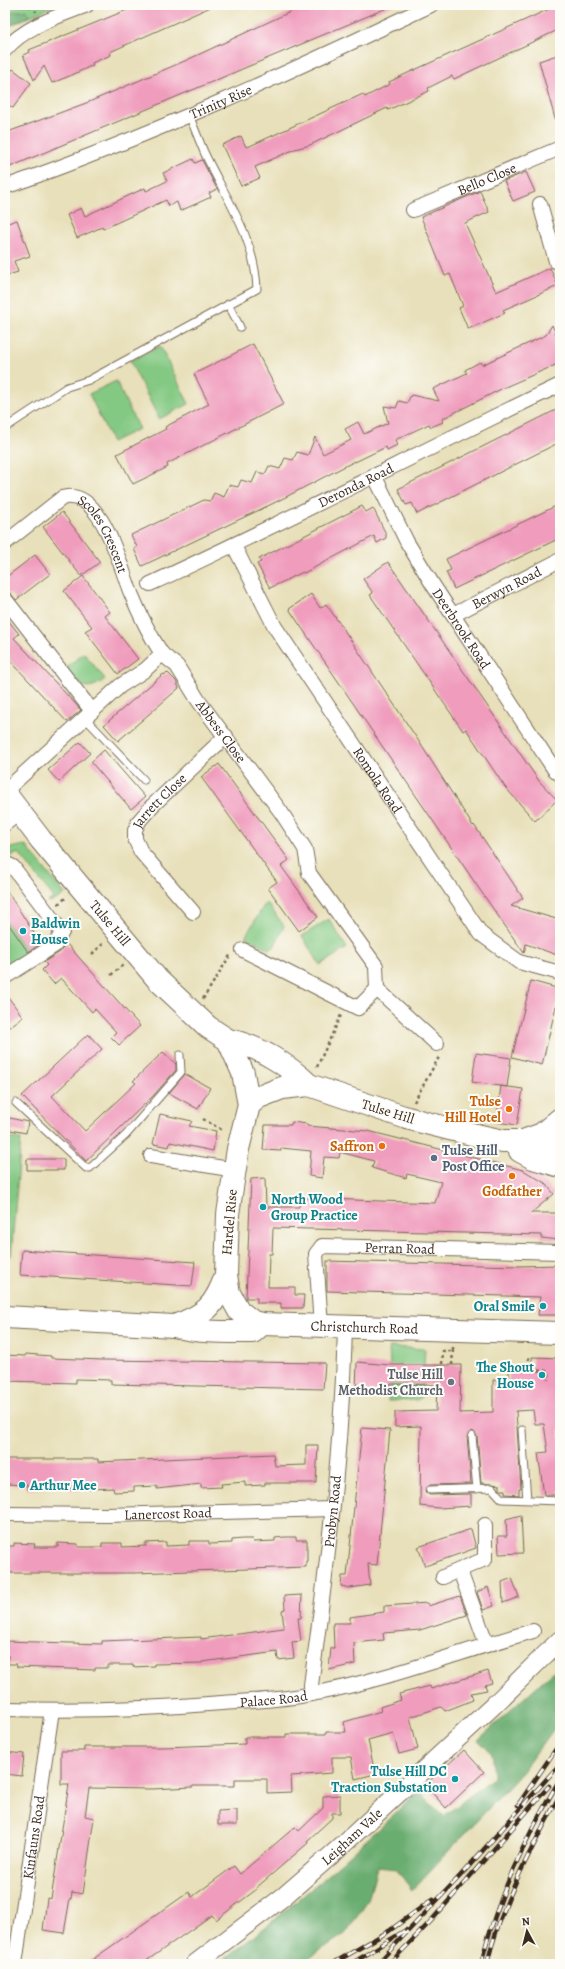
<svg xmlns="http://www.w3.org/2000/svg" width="565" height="1969" viewBox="0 0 565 1969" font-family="Alegreya,serif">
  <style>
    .green { fill: #84c983; stroke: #607a50 }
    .forest { fill: #6bad71; stroke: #536c48 }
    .building { fill: #f09cbd }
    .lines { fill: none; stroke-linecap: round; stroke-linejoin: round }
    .service-casing { stroke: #786a55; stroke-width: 9 }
    .minor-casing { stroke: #786a55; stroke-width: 16 }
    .tertiary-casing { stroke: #786a55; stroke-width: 20 }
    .primary-casing { stroke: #786a55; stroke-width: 24 }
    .trunk-casing { stroke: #786a55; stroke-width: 24 }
    .path { stroke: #786a55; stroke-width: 2.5; stroke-dasharray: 3 3; stroke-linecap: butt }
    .service { stroke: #fff; stroke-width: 7 }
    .minor { stroke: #fff; stroke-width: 14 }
    .tertiary { stroke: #fff; stroke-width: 18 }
    .primary { stroke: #fff; stroke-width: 22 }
    .trunk { stroke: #fff; stroke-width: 22 }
    .rail-casing { stroke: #3b2a1e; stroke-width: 4.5 }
    .rail { stroke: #fdfcf7; stroke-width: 3; stroke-dasharray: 9; stroke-linecap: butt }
    .culture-dot { fill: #0f9aa8; stroke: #fdfcf7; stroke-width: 1.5 }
    .food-dot { fill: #e8710a; stroke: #fdfcf7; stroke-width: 1.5 }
    .service-dot { fill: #5c6f8a; stroke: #fdfcf7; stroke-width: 1.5 }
    .worship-dot { fill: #6b7280; stroke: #fdfcf7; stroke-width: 1.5 }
    .labels { text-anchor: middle; stroke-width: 4; stroke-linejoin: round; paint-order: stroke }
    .street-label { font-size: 14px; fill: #3b2a1e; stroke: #fdfcf7 }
    .culture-label { font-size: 14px; font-weight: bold; fill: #0d838f; stroke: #fdfcf7; text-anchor: start }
    .food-label { font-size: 14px; font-weight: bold; fill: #c56008; stroke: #fdfcf7; text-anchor: end }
    .service-label { font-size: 14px; font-weight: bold; fill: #4e5e75; stroke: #fdfcf7; text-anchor: start }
    .worship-label { font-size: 14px; font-weight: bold; fill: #5b616d; stroke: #fdfcf7; text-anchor: end }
  </style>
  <rect width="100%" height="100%" fill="#fdfcf7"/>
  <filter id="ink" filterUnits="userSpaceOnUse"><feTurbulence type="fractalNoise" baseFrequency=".025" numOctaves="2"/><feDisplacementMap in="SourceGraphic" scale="8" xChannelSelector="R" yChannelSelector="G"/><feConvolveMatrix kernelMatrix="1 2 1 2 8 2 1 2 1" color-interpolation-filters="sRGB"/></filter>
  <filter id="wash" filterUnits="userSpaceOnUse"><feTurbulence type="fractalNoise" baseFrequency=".012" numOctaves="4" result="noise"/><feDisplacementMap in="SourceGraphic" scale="16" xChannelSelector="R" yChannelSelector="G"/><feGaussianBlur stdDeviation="0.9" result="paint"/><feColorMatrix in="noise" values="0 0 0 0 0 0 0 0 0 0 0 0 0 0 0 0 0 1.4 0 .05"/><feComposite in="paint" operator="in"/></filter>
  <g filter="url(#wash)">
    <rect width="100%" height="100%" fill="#e8e0ba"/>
    <path class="green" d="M5,5H55L5,28Z
      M160,346L189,404L159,419L130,361Z
      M116,381L139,429L112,442L89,394Z
      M84,653L105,679C85,695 78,684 66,668Z
      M25,845L65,894L56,900L48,902L54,898L19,853L5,858V849Z
      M265,904H268L284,926L274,947L269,949L245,937Z
      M329,919L347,948L320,965L302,936Z
      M5,920L28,954L5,965Z
      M5,1138L21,1139L11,1256H5Z
      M389,1347L425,1349L422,1397L417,1400L388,1401L390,1365Z"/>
    <path class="forest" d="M27,10L29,16L5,28V13Z
      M560,1665V1721L517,1778L412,1890L396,1869L377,1867L368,1901L345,1934L299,1964H218C287,1912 351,1856 414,1795L418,1792L444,1816L493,1778V1755L478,1740Z"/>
    <g id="blocks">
      <path class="building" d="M139,5H215L110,52L111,55L92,63L93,65L72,75L52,83L44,66L34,80L23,55L30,52L29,50Z
        M305,5H394L10,167L5,156V133L89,102L187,60Z
        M556,6H560V29L454,79L452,76L428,88L429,91L414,98L388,110L387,108L310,145L295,149L255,167L260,178L241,186L222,145L241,136L246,147L250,146L363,94L365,97L390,84L389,82L410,72Z
        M560,54V126H557L539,61Z
        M13,69L31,83L13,108L5,103V79Z
        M193,159L195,163L202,160L217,189L209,193L211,197L180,211L177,202L169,206L166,200L103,229L102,227L77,238L67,215L81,208L85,216L145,188L146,191L167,181L163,173Z
        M526,172L535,192L513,201L504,181Z
        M480,191L489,212L465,223L496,292L550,268L558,286L503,310L505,313L468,329L459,308L463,306L450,274L445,276L421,217Z
        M17,220L30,256L14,261L18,272L5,276V224Z
        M552,325L560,343V363L503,388L442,419L443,422L431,427L429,424L395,440L397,445L387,450L386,447L355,462V461L276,502L142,566L134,549L137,547L131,535L204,500L210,501L214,493L224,497L229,485L238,487L241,480L252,483L257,472L265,474L269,466L280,469L285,458L293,460L297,452L308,455L315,437L323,454L351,440L345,429L358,422L364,434L388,423L384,406L396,408L399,401L407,403L411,395L439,401L433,389L467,373L465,370L480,362L482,365L546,335Z
        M253,344L284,404L167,464L168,467L133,484L117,454L166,429L165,427L209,404L194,374Z
        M560,408V442L417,514L412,503L406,505L398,489Z
        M560,504V538L454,589L446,572L451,570L446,559Z
        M362,506L366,512L373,508L386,534V538L377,543L374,536L304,573L303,572L270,588L257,564L261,562L259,559Z
        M62,512L100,562L81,576L43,527Z
        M35,555L50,574L16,600L11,594L5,591V578Z
        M388,562L539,781L557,800L535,821L505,787L466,729L463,731L370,595L373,593L363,579Z
        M83,576L110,612L105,616L138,659L118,674L85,631L92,627L64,591Z
        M311,594L320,608L326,604L340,624L418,740L473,826L474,825L523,898L511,906L560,920V956L526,944L524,953L480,890L289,609Z
        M5,616L19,634L14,638L81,710L67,722L5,655Z
        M168,673L176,681L179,688L118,741L104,725L162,675Z
        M80,742L90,753L59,782L48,770Z
        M104,750L145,797L131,809L91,762Z
        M219,764L289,860L281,866L318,917L299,931L268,888L277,882L201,777Z
        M5,888L41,944L28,952L5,919Z
        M66,943L140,1026L119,1045L111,1037L116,1032L95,1009L92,1012L61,978L54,984L42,970L47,965L44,962L60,952Z
        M531,981L560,989L542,1065L512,1057Z
        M5,993L23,1017L5,1030Z
        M88,1034L102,1049L52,1096L85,1131L136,1083L133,1081L163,1052L176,1064V1070L153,1096L86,1161L22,1096Z
        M476,1053L511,1058L507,1087L472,1082Z
        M185,1074L210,1088L198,1109L169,1093Z
        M501,1086L523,1089L517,1125L496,1122Z
        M160,1114L192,1121L189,1126L216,1131L213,1151L170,1142L169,1147L153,1144Z
        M5,1117L28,1122L26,1133L5,1129Z
        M292,1122L307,1124V1126L368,1131L523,1170L545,1183L554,1194L531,1213H560V1240L541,1238V1235L273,1228L272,1254H269L268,1287H295V1295H304L303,1308H281V1303H257V1298H246L251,1179L265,1178L266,1207H299L300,1198L435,1203L441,1182L407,1174L406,1178L372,1168L374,1161L340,1152L339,1158L324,1157L322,1178L309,1176L311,1151L281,1148V1151L263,1150L265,1125H291Z
        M27,1159H64V1170H27Z
        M22,1250L195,1262L192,1286L20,1275Z
        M327,1261L517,1266L560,1265V1315H538L540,1297L327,1291Z
        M26,1354L51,1356V1358L103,1360L325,1363L323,1389L111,1384V1380L76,1379V1383L6,1381L5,1355L25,1356Z
        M532,1357L560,1358V1495H544L538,1453L548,1452L544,1424H535L533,1410L516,1411L521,1489H519V1495L505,1494V1490H500V1485L481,1483L477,1436L474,1432L471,1431L467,1436L471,1484L430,1485L425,1490L426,1493L430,1495L471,1494V1506L439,1508L420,1506L421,1426L395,1427V1412L436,1411L437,1385L390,1384L389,1391L356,1390L357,1362L390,1365H461L460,1413L493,1412V1380H509V1370L532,1369Z
        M362,1428L390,1430L377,1565L368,1564L370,1585L350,1588L341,1586L342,1576H347Z
        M306,1445H318L316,1483H265V1485L245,1486V1482L221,1484L222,1487L201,1488V1484L157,1489V1486L134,1487V1491L114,1492L113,1488L70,1490V1486L27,1489V1485L5,1484V1459H98V1462L273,1454L275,1466L306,1465Z
        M521,1515L523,1553L499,1554L498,1536H507L506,1519Z
        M471,1529L476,1548L425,1566L418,1547Z
        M285,1537H296V1540H307V1561H306V1567L134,1573H5V1546H14V1543L35,1544L34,1547H58V1543L78,1544V1547H102V1543H122V1547L146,1546L145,1543L166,1542V1546L189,1545V1541H209V1544L232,1543V1540L242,1539H252L253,1542L275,1541V1538Z
        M512,1578L519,1597L503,1603L502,1582Z
        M488,1587L494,1606L483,1610L477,1592Z
        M302,1595L301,1618H298L301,1641L292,1642L294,1658L278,1660L277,1652L202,1662V1663L154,1664V1666L133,1667V1665H108V1668H95V1670L17,1667L16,1664H8V1655L5,1654V1641L102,1644V1641L201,1637V1639L284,1628L282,1610L285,1609L284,1596Z
        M460,1596L467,1615L420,1630L383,1633L384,1640L354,1643L355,1664L329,1670L331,1648H334L333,1623H350V1617L384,1612V1606L428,1603V1606Z
        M488,1671L492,1683L485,1685L487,1690L471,1693L473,1700L445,1711L441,1707L410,1717L418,1749L399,1754L393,1733L368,1740L375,1774L355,1779L351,1757H332V1773L291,1776L292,1792L267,1793V1779H235V1786H193V1787L152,1789L89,1788L85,1816L94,1818L83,1894L72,1892L71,1899L70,1898L64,1933L43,1930L47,1898L51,1899L69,1784H61V1751H84V1747H163L245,1744V1737H286V1734H326V1732H346L344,1722L381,1711L380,1707L401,1700L399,1694L430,1686L431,1689Z
        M464,1750L484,1772L446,1808L425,1785Z
        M5,1752L24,1754L22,1776L5,1774Z
        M340,1795V1813H332V1818L307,1841L308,1843L256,1888L257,1889L216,1920L212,1915L142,1964H86L189,1892L192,1897L234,1866L240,1874L295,1827L299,1831L323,1808V1796Z
        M237,1810V1825H218V1811Z"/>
    </g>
  </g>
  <g filter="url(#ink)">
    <use href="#blocks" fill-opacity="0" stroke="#786a55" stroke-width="1"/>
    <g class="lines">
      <g class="service-casing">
        <path id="service" d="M228,304L240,327
          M5,428L67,387L89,380L257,289C255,237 225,197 204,152C199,140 194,127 189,115
          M85,718L144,780
          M16,1103L86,1168H90L126,1135L181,1072L180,1055
          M522,1430L527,1500
          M472,1436L477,1489
          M430,1490L492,1488L502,1499L560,1501"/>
      </g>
      <g class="minor-casing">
        <g id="minor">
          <path d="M5,50C25,26 59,16 87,5"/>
          <path id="s1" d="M5,187C151,136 292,71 431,5"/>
          <path d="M540,204L556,261H560"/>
          <path id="s2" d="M413,210L560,148"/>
          <path id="s3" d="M374,475L407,542L433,585L554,769L560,774"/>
          <path id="s4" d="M5,543L62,498C101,486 120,566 130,591C139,613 149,634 162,654"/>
          <path id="s5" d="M234,546L275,627L481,934L519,962L560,973"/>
          <path id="s6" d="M150,584C288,521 423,450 560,385"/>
          <path d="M5,599L92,711"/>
          <path id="s7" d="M453,615L560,560"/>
          <path id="s8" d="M5,791L120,686L145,670L162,654L177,666L198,700L281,812L305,849L309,873L376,966L377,989"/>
          <path d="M5,824L19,813"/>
          <path d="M5,863L13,867L62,932L55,945L5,977"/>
          <path id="s9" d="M193,912L141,852L135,839V830L139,821L152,806L226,736"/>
          <path d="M243,950L358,1008L377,989"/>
          <path d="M377,989L437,1044"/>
          <path d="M151,1156L235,1170"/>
          <path id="s10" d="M321,1326L316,1254L322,1246L560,1252"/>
          <path id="s11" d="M5,1514L107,1515L332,1509"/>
          <path d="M460,1571L487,1645"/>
          <path d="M443,1577L485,1559V1525"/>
          <path id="s12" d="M312,1694L311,1685C327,1566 342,1447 345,1327"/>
          <path id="s13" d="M5,1709C78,1711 150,1709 222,1703C252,1701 283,1700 312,1694C387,1680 459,1652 533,1631"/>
          <path id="s14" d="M15,1964L52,1710"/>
        </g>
      </g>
      <g class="tertiary-casing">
        <g id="tertiary">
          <path id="s15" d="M195,1964L283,1897L336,1851L494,1705L560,1640"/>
        </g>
      </g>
      <g class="primary-casing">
        <g id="primary">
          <path id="s16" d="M5,793L41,840L158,980L208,1027L228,1040L243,1073L249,1105"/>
          <path d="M228,1040C257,1045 288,1065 309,1085"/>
          <path d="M523,1141L542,1134L560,1119"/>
        </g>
      </g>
      <g class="trunk-casing">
        <g id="trunk">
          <path id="s17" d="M560,1146L535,1145L523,1141H503L454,1130L407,1118L309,1085L282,1088L259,1097L249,1105L238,1149L228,1214L226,1275L229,1293L239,1311L253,1322L262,1324L560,1333"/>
          <path d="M520,1151L533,1158L560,1166"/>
          <path d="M5,1317L174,1326C199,1333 226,1332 253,1332L262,1324"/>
          <path d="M174,1326C205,1315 215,1307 226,1275"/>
        </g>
      </g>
      <path class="path" d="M33,5L36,12
        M58,904L67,897
        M92,954L105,942
        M111,975L123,965
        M203,999L231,954
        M317,1067L342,1013
        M414,1102L439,1057
        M203,1119L222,1130
        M529,1357L527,1370L547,1371L549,1374V1380
        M442,1364L443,1351H453V1347
        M452,1365L453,1351"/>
      <use href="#service" class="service"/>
      <use href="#minor" class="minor"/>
      <use href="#tertiary" class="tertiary"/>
      <use href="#primary" class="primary"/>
      <use href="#trunk" class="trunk"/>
      <g class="rail-casing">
        <path id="rail" d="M518,1805L560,1743
          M332,1964L389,1931L433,1899
          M351,1964L406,1930
          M377,1964L461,1875L560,1764
          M389,1964L431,1921L549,1786
          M481,1964C497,1897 526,1837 560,1779
          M487,1964C501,1904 531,1849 560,1795"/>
      </g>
      <use href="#rail" class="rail"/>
    </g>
  </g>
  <g class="culture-dot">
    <circle cx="23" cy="931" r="4"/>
    <circle cx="263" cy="1207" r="4"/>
    <circle cx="543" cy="1306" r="4"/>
    <circle cx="542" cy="1375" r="4"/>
    <circle cx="22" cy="1485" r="4"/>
    <circle cx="455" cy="1779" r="4"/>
  </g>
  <g class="food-dot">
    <circle cx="509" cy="1109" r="4"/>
    <circle cx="382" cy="1146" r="4"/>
    <circle cx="512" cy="1176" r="4"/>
  </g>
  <circle class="service-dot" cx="434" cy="1158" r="4"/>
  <circle class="worship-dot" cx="451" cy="1382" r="4"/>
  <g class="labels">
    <g class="street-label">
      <text dy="5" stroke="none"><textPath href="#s1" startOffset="232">Trinity Rise</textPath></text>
      <text dy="5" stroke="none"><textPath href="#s2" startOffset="80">Bello Close</textPath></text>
      <text dy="5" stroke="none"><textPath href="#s6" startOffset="228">Deronda Road</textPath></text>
      <text dy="5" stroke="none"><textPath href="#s4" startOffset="134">Scoles Crescent</textPath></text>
      <text dy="5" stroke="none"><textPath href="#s7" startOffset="60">Berwyn Road</textPath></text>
      <text dy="5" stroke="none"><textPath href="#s3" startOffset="177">Deerbrook Road</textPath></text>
      <text dy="5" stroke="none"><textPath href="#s8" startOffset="307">Abbess Close</textPath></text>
      <text dy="5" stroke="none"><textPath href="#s5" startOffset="275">Romola Road</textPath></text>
      <text dy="5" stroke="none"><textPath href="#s9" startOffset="141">Jarrett Close</textPath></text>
      <text dy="5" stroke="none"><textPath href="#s16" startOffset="167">Tulse Hill</textPath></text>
      <text transform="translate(388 1111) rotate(17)" y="5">Tulse Hill</text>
      <text transform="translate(229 1222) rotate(-85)" y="5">Hardel Rise</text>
      <text dy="5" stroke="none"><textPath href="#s10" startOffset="160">Perran Road</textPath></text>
      <text dy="5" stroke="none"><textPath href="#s17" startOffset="665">Christchurch Road</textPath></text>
      <text dy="5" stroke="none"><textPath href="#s12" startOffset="184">Probyn Road</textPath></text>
      <text dy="5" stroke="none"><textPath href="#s11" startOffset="163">Lanercost Road</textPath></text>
      <text dy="5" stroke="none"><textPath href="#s13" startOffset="269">Palace Road</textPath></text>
      <text dy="5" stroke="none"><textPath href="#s15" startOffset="202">Leigham Vale</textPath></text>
      <text dy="5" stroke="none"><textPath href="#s14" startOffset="128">Kinfauns Road</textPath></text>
    </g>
    <g class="culture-label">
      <text x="31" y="928">Baldwin<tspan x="31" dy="16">House</tspan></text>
      <text x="271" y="1204">North Wood<tspan x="271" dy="16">Group Practice</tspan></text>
      <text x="535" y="1311" text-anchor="end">Oral Smile</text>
      <text x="534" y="1372" text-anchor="end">The Shout<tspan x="534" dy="16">House</tspan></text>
      <text x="30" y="1490">Arthur Mee</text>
      <text x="447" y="1776" text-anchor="end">Tulse Hill DC<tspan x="447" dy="16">Traction Substation</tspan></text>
    </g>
    <g class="food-label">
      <text x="501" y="1106">Tulse<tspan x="501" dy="16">Hill Hotel</tspan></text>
      <text x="374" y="1151">Saffron</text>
      <text x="512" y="1196" text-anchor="middle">Godfather</text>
    </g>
    <g class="service-label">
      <text x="442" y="1155">Tulse Hill<tspan x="442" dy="16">Post Office</tspan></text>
    </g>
    <g class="worship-label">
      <text x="443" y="1379">Tulse Hill<tspan x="443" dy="16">Methodist Church</tspan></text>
    </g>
  </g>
  <rect width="565" height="1969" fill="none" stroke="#fdfcf7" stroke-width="20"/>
  <g transform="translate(527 1931) rotate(353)" stroke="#fdfcf7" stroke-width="3" paint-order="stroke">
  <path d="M0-3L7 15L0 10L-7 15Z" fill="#3b2a1e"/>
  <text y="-6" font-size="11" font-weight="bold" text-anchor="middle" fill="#3b2a1e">N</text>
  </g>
</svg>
